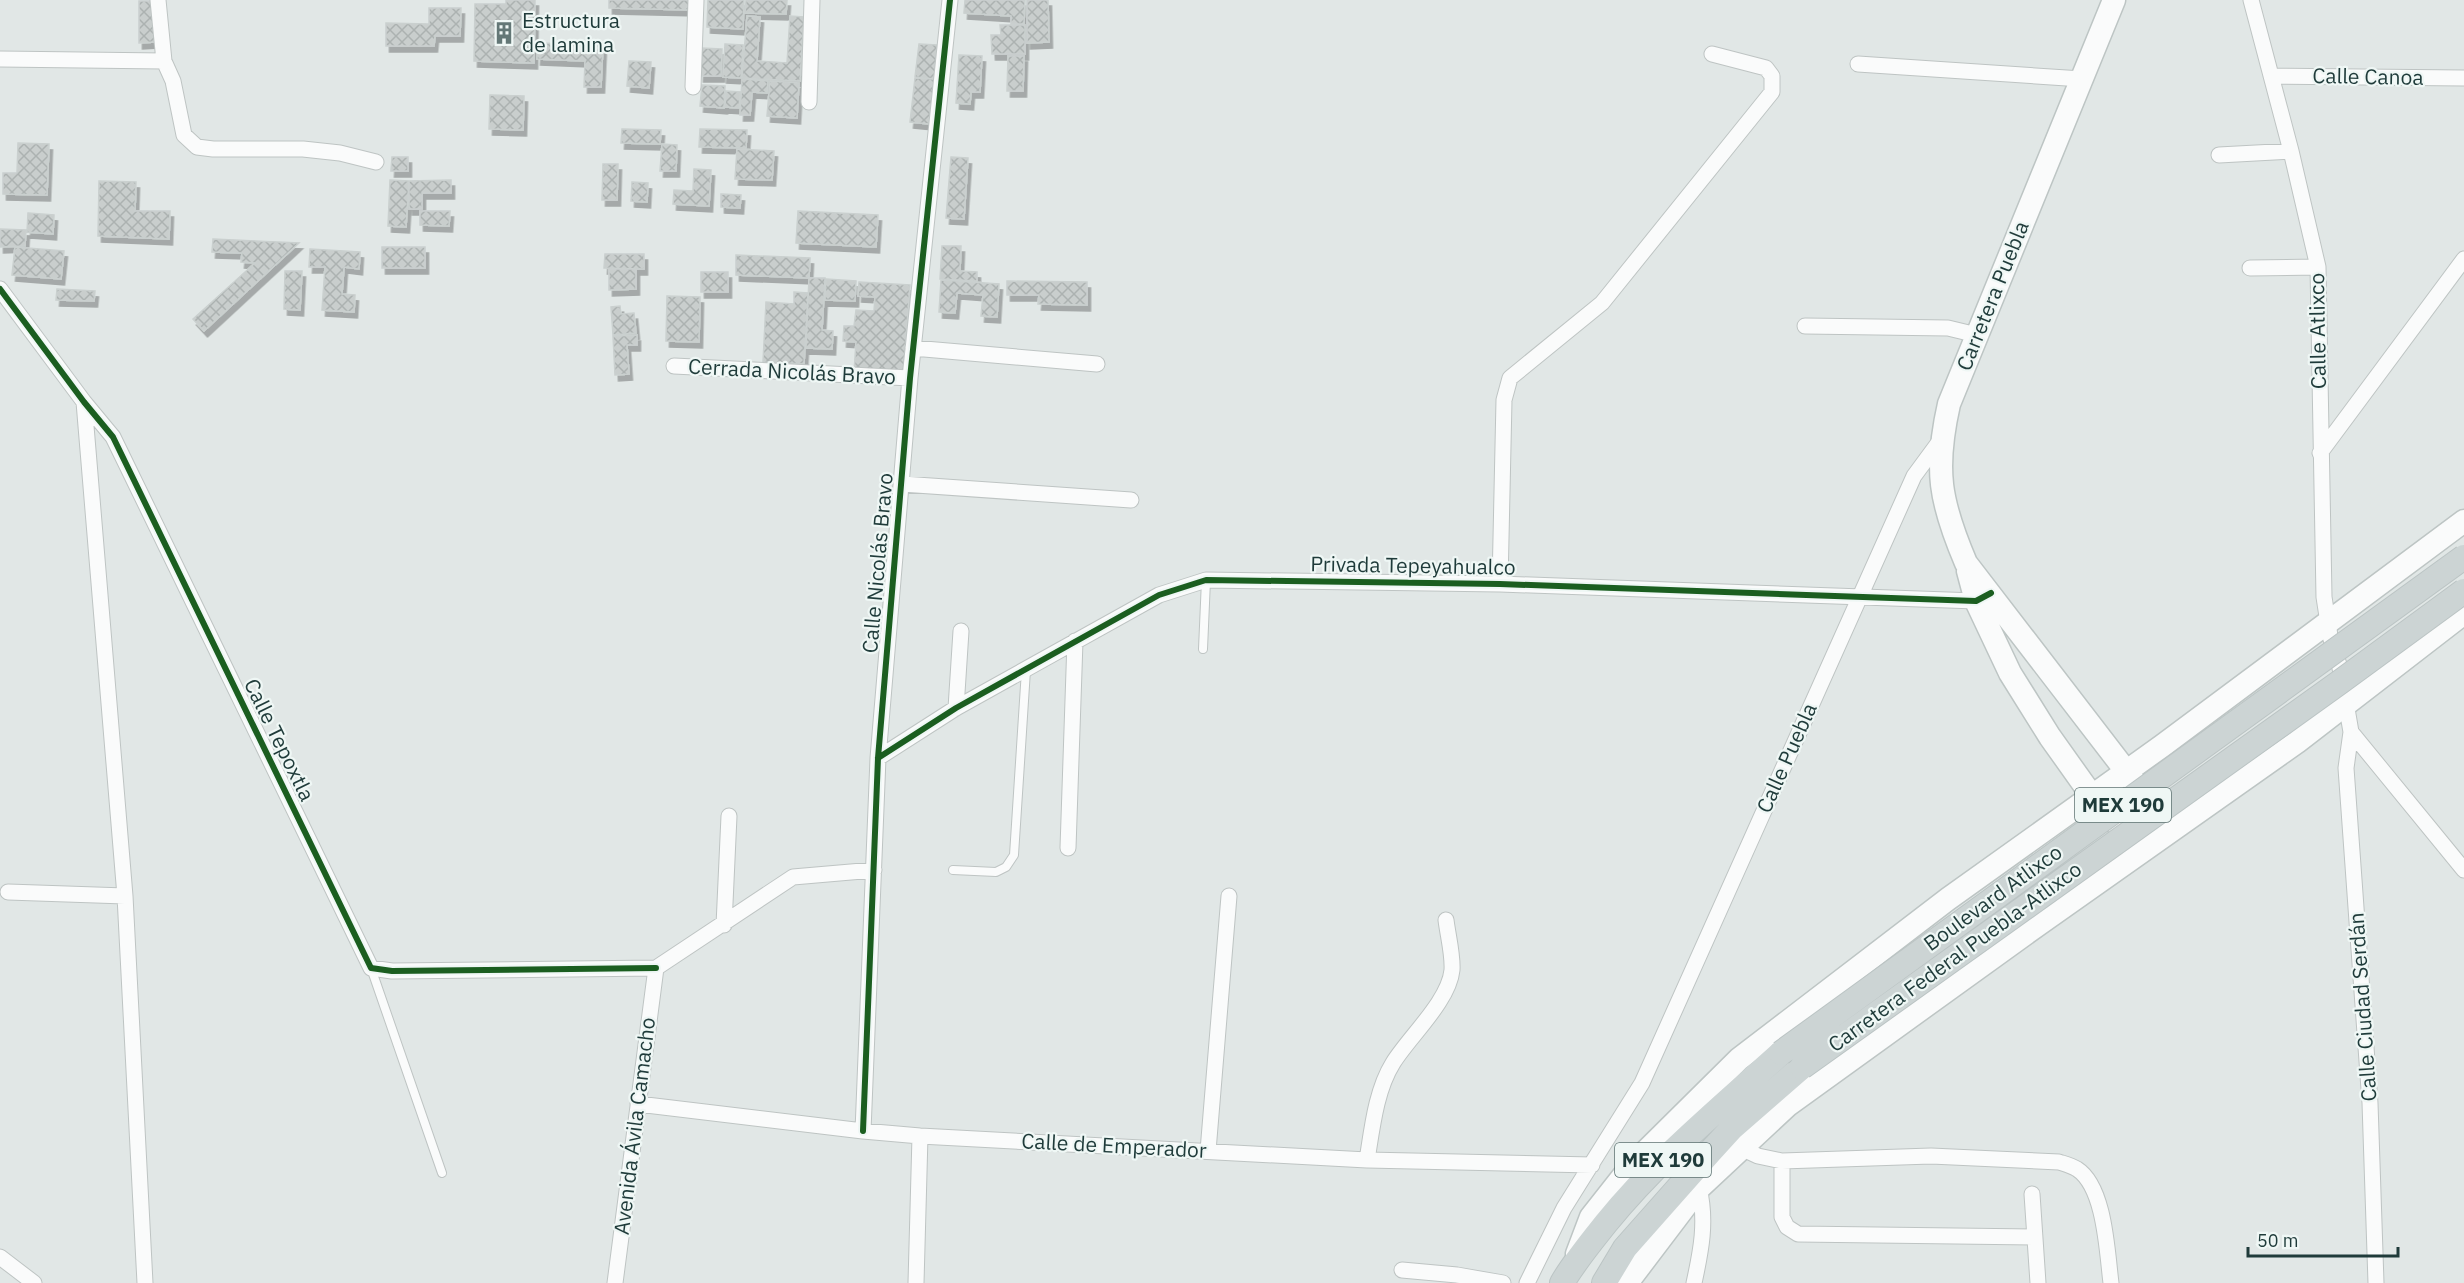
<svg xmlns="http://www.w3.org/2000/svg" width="2464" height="1283" viewBox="0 0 2464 1283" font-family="'IBM Plex Sans',sans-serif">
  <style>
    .building { fill: url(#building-cross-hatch); stroke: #cad0cf; stroke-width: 1.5; filter: url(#shadow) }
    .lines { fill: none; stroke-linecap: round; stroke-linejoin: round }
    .service-casing { stroke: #bec4c3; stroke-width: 10 }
    .minor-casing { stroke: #bec4c3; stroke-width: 17 }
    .secondary-casing { stroke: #bdc5c4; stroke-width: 25 }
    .primary-casing { stroke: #bbc4c4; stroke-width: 26 }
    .service { stroke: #fafbfb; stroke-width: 8 }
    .minor { stroke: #fafbfb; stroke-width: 15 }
    .secondary { stroke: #fafbfb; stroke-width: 22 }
    .primary { stroke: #ccd4d4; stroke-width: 24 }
    .primary-bridge-casing { stroke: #bbc4c4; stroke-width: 26; stroke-linecap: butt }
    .primary-bridge { stroke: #ccd4d4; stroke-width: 24 }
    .cycleway-casing { stroke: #eff7f5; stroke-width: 10 }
    .cycleway { stroke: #1b5e20; stroke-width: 6 }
    .labels { text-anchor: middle; stroke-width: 4.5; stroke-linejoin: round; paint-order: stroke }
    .shield { fill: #eff7f5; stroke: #5d7372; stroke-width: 1.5 }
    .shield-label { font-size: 20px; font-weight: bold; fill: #1f3b3a }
    .poi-label { font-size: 21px; fill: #1f3b3a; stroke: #eff7f5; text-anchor: start }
    .street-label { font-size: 21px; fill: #1f3b3a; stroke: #eff7f5 }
  </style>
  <defs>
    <pattern id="building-cross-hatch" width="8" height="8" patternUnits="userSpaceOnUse" patternTransform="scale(1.5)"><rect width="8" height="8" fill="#c9cecd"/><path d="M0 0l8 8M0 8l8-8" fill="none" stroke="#acb2b1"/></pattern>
    <filter id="shadow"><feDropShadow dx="3.5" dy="6" stdDeviation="0" flood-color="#0004"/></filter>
  </defs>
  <rect width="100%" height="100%" fill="#e1e7e6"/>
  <path class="building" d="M506,0H535L534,63L474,61L475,4H506Z
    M609,0H693V10L609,8Z
    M708,0H744L743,29L707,27Z
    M746,0H787L786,14L745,13Z
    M965,0H1025L1024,24H1011V16L964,13Z
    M1027,0H1048L1049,42L1027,43Z
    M139,1H155V42L139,43Z
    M429,8H461L460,36H435L434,46H386V23L429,24Z
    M747,16L760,17L757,61L787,63L790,16L804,17L800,81L742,78Z
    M1000,25H1025V54H992L991,35H1001Z
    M538,43L603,45L601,87H584L585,61L537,59Z
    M725,44L743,45L741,78L723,77Z
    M919,44L937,45L934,79L915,77Z
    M701,48L722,49L721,76H700Z
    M959,55L982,56L980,92H971L970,104L956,103Z
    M1008,56H1024L1023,91H1007Z
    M629,61L651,62L649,88L627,86Z
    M915,78L934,79L929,124L910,122Z
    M742,79L768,81L767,93L752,92L750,115H740Z
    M770,81L799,83L797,118L767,116Z
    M702,85L725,86L724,108L700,106Z
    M726,91L740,92L739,108L725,107Z
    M490,95L524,96L523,130L489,129Z
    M622,129L661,130L660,144L621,143Z
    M700,129L747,130L746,148L699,147Z
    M18,143L49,144L47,195L3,194V173H17Z
    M662,144L677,145L676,171H660Z
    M737,149L774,151L772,180L735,179Z
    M392,157H408V171H391Z
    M951,157L968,158L964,219L946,218Z
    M603,164H618L617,200H602Z
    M694,169L711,170L709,206L673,204L674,190L693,191Z
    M390,180L409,181L406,227L388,226Z
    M451,180V193H422V209H409V181Z
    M99,181L136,182L135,211H170L169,239L98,236Z
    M632,182L648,183L647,202L631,201Z
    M721,194L741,195L740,208L721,207Z
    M420,211H450L449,226L420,225Z
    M798,211L878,215L876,247L796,243Z
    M28,213L54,215L53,234L27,232Z
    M0,229L26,230L25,246L0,247Z
    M213,239L299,243L204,331L193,319L255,263L241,262L242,253L212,252Z
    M942,246H961L960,271L977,272V281L940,279Z
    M15,247L64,251L61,279L12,275Z
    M382,247H425V268H382Z
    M310,249L360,252L359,269L344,267L342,294L355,295L354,312L322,310L325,267H309Z
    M605,254H644V269L604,268Z
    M736,255L810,258L809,278L736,275Z
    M609,269H636V289L609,290Z
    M285,271H302L300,310L284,309Z
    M701,272H728V292H701Z
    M809,278H825L822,330L833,331L832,349L806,348Z
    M826,279L856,281L855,301L825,300Z
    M941,280L999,284L997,317L981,316L983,295L957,293L955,313L939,312Z
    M1007,281L1087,282V305L1038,304L1039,295H1007Z
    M859,282L910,285L903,376L854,373L856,342L843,341L844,326H854L856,310L874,311L875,297L858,296Z
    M57,289L95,291L94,301L56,300Z
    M794,292L808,293L804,364L763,362L766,302L794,304Z
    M667,296L700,297L699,342L666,341Z
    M620,306L621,314L634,313L636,333L613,335L611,307Z
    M637,335V345H627L629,374L615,375L613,336Z"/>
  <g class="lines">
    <g class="service-casing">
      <path id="service" d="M1203,649L1206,580
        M953,870L996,872L1006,867L1014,855L1026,670
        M371,968L442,1173"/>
    </g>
    <g class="minor-casing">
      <path id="minor" d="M158,0L164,61L173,81L184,135L197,147L213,149H303L340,153L376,162
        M2251,0L2291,151L2318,267L2324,597L2330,636L2340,668L2351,732L2464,870
        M0,59L164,61
        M1858,64L2082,79
        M2271,76L2464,78
        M693,87L696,0
        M809,102L812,0
        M2219,155L2291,151
        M2250,268L2318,267
        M0,289L84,402L113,437L371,968L392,971L656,968
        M1805,326L1948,328L1977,335
        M913,348L1097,364
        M674,366L910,378
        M84,402L125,896L145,1283
        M2320,453L2464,259
        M902,484L1131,500
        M1500,584L1504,400L1510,378L1602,303L1772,92V76L1766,68L1712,54
        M956,708L961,631
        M2351,732L2346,768L2370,1103L2376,1283
        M878,758L956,708L1159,595L1206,580L1500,584L1976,601L1983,598
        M1068,848L1075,641
        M8,892L125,896
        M724,925L729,816
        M656,968L793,877L874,870
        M638,1104L863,1131L920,1136L1367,1160L1592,1165
        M863,1131L878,758L910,378L950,0
        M1741,1148L1758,1156L1782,1161L1931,1156L2059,1162C2065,1164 2072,1166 2077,1169C2105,1187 2107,1252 2111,1283
        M1208,1151L1229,896
        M1367,1160C1372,1129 1376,1090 1393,1063C1409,1037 1449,1001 1452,970C1453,955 1448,936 1446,920
        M1782,1161V1217L1787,1227L1798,1234L2034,1237
        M2032,1194L2038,1283
        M0,1257L34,1283
        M1402,1270L1457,1275L1503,1283
        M615,1283L656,968
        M916,1283L920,1136
        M1527,1283L1564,1208L1642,1083L1914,476L1942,438
        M1694,1283C1701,1251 1707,1221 1699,1188"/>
    </g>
    <g class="secondary-casing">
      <path id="secondary" d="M2114,0L1949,404C1934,470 1940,502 1966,563L2169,827
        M1968,571L1976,601L2010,673L2050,737L2092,796L2139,849
        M1577,1254L1591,1217L1632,1165L1739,1059L1948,899L2162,746L2464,521
        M1627,1283L1699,1188L1788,1105L2039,924L2297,742L2464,613"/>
    </g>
    <g class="primary-casing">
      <path id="primary" d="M1562,1283C1575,1261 1590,1243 1606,1223C1657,1160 1720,1108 1781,1053
        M1604,1283L1625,1248L1710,1152L1732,1128L1802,1067"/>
    </g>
    <use href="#service" class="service"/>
    <use href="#minor" class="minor"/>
    <use href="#secondary" class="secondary"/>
    <use href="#primary" class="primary"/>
    <g class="primary-bridge-casing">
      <path id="primary-bridge" d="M1781,1053L2464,557
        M1802,1067L2340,682L2464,591"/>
    </g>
    <use href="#primary-bridge" class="primary-bridge"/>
    <g class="cycleway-casing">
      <path id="cycleway" d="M0,289L84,402L113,437L371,968L392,971L656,968
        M878,758L956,708L1159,595L1206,580L1500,584L1976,601L1991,593
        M863,1131L878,758L910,378L950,0"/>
    </g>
    <use href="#cycleway" class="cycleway"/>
  </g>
  <defs>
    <g id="building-bare" transform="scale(1.8)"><path d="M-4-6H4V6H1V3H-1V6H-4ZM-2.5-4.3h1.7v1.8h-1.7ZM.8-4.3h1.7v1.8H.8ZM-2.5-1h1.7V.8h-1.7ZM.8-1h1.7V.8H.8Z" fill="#637776" stroke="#eff7f5" stroke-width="2.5" paint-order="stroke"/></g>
  </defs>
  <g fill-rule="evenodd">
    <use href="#building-bare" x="504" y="33"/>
  </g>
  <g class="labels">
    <g class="shield">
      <rect x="2075" y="788" width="96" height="34" rx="4.5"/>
      <rect x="1615" y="1143" width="96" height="34" rx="4.5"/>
    </g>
    <g class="shield-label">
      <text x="2123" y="812">MEX 190</text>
      <text x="1663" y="1167">MEX 190</text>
    </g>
    <g class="poi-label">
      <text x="522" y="28">Estructura<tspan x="522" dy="24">de lamina</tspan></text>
    </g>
    <g class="street-label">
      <text transform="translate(2368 77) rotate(1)" y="7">Calle Canoa</text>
      <text transform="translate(1993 296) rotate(-68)" y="7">Carretera Puebla</text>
      <text transform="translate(2318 331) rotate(-91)" y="7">Calle Atlixco</text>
      <text transform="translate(792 372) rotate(3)" y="7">Cerrada Nicolás Bravo</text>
      <text transform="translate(878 563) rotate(-85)" y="7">Calle Nicolás Bravo</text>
      <text transform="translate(1413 566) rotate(1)" y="7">Privada Tepeyahualco</text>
      <text transform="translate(279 740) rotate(64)" y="7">Calle Tepoxtla</text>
      <text transform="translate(1787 758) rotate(-66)" y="7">Calle Puebla</text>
      <text transform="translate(1993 898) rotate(-36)" y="7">Boulevard Atlixco</text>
      <text transform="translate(1955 957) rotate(-36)" y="7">Carretera Federal Puebla-Atlixco</text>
      <text transform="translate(2363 1007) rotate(-94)" y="7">Calle Ciudad Serdán</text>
      <text transform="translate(635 1126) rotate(-83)" y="7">Avenida Ávila Camacho</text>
      <text transform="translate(1114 1146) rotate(3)" y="7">Calle de Emperador</text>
    </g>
  </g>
  <path d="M2248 1247v9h150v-9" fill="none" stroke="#1f3b3a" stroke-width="3"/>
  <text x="2257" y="1247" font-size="18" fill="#1f3b3a" stroke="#eff7f5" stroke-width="4.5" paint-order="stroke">50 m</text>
</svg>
